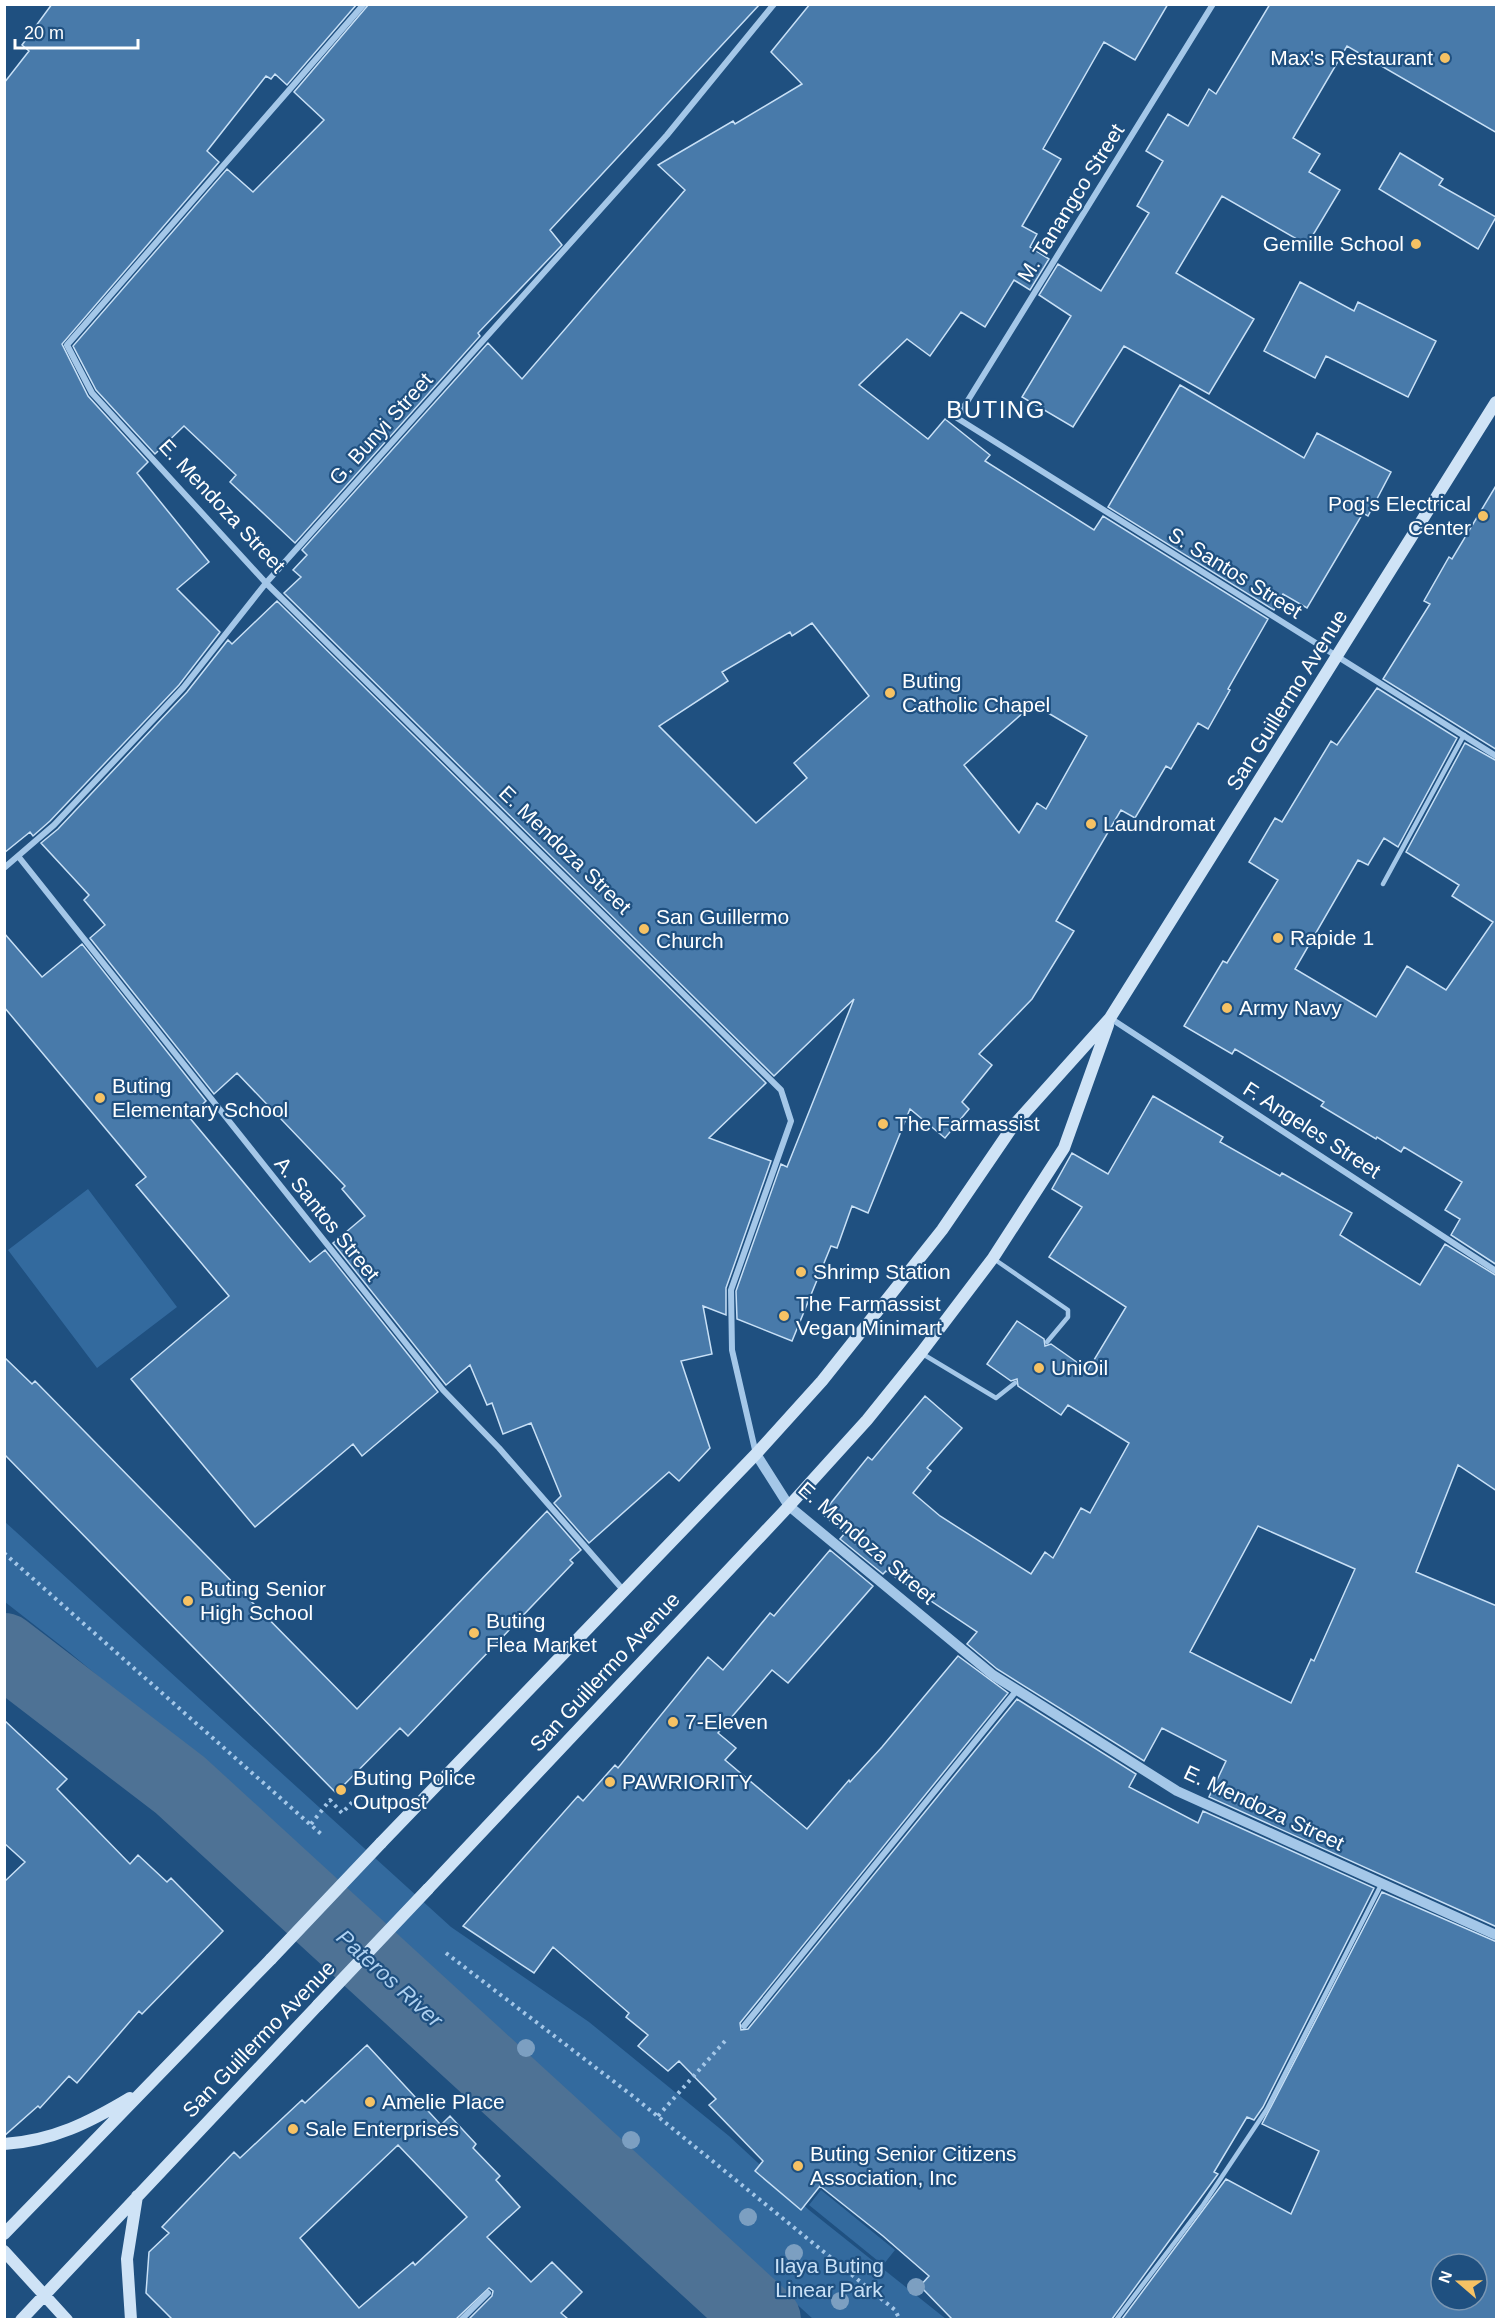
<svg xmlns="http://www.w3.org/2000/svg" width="1501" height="2324" viewBox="0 0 1501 2324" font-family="Arial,sans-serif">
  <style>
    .green { fill: #336a9e }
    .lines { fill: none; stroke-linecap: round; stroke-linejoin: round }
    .river { stroke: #4e7295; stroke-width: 74 }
    .building { fill: #487aaa; stroke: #c8e0f6; stroke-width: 1.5; fill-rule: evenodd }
    .path { stroke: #a4c7e8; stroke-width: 4; stroke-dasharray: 3 4.5; stroke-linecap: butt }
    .service { stroke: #a4c7e8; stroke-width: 4.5 }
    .minor { stroke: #a4c7e8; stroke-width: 6 }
    .tertiary { stroke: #a4c7e8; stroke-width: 10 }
    .secondary { stroke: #cfe3f6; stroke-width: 12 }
    .secondary-bridge { stroke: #cfe3f6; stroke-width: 12 }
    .tree { fill: #7c9fc1 }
    .poi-dot { fill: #f6c264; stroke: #1f5080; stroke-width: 2 }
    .labels { text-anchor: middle; stroke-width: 4.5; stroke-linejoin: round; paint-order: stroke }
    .poi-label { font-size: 21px; fill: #fff; stroke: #1f5080; text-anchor: start }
    .street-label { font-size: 21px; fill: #fff; stroke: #1f5080 }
    .park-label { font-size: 21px; fill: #c8e0f6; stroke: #1f5080 }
    .water-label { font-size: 22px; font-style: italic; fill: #afd1f0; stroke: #1f5080 }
    .quarter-label { font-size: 24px; letter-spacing: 1.5px; fill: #fff; stroke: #1f5080 }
  </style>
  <rect width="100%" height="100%" fill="#1f5080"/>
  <path class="green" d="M88,1189L177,1307L97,1368L8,1250Z
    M4,1521L451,1927L589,2022L729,2136L809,2210L946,2319H813L216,1774L69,1652L5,1602Z
    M821,2190L895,2250L883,2265L809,2205Z"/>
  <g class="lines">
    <path class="river" d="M4,1650L180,1785L764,2320"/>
  </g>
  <path class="building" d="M52,4H357L287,85L275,74L271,79L266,76L207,151L219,162L62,344L88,396L148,462L137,473L209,562L177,589L220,632L179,685L50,821L33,836L30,832L4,853V83L29,51L22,45Z
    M369,4H760L550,230L562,245L478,333L480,336L295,543L230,482L236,475L184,426L155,454L96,390L73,346L227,169L253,192L324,120L294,92Z
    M810,4H1168L1135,60L1104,42L1043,149L1061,159L1022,226L1037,234L1030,247L1049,259L1030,290L1014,280L985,327L961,312L930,356L907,339L859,385L928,439L945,419L990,455L985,461L1094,530L1103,516L1268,619L1228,689L1230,690L1208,729L1198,723L1171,769L1166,766L1135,818L1121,810L1056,921L1074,931L1032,999L979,1054L992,1065L962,1102L969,1109L945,1138L910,1109L868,1213L852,1206L837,1248L831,1246L792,1341L737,1319L736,1291L781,1164L787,1167L854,999L774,1076L284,593L301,577L293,570L307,555L302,550L488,343L522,379L685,190L658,165L733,121L735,124L802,84L771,52ZM812,623L869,696L794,763L807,778L756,823L659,726L728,681L722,672L790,632L792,636ZM1033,704L1087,736L1046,809L1037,803L1019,833L964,765Z
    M1270,4H1497V133L1347,46L1293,138L1320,154L1309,172L1340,190L1307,245L1222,196L1176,273L1254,319L1209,394L1124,346L1073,427L1022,397L1071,316L1039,295L1058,264L1101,291L1149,213L1137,206L1163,161L1146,151L1168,114L1188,126L1209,89L1216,94Z
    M1400,153L1443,179L1439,185L1496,217L1478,249L1379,189Z
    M1300,282L1354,311L1358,302L1436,341L1408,397L1326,356L1315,378L1264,351Z
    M1180,385L1304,458L1317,433L1391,472L1368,516L1363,513L1307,608L1283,594L1274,610L1108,507Z
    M1497,484V750L1383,679L1430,604L1424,601L1449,557L1452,559Z
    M277,601L766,1083L709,1138L771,1161L726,1288V1315L703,1306L712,1354L681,1361L710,1448L679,1481L669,1472L589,1543L554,1503L561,1496L531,1423L503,1434L492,1403L487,1405L470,1365L446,1385L333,1243L365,1216L342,1189L345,1186L237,1073L214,1094L90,938L105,925L84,900L89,895L41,843L58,829L187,692L228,640L232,644Z
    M1377,688L1457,738L1398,847L1384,838L1368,865L1358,860L1295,969L1376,1017L1407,966L1446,990L1493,922L1452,896L1459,885L1406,852L1465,743L1497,761V1265L1451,1235L1460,1219L1445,1210L1462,1182L1404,1147L1401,1152L1377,1137L1376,1139L1321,1106L1324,1102L1235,1049L1232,1054L1184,1026L1223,961L1227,963L1278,880L1249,862L1275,818L1282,822L1331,741L1337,745Z
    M4,933L42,977L82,944L206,1101L189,1117L310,1262L325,1250L438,1392L362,1456L353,1444L255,1527L131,1379L229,1296L136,1185L146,1177L4,1007Z
    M1153,1096L1223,1137L1220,1142L1280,1176L1282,1173L1352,1213L1340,1235L1420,1285L1445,1244L1497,1276V1491L1458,1465L1416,1572L1497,1606V1927L1209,1797L1226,1761L1162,1728L1144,1761L997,1669L967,1644L977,1632L886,1571L883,1574L840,1539L845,1533L822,1514L868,1457L872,1460L925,1396L962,1428L927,1468L931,1471L913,1493L940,1516L1031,1574L1045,1552L1053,1558L1081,1508L1090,1513L1129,1443L1068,1405L1061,1415L1018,1386L1017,1379L1011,1381L987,1364L1017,1321L1044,1339L1045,1346L1051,1344L1088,1370L1126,1307L1049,1257L1082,1207L1052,1189L1072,1153L1108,1174ZM1258,1526L1355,1569L1314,1661L1311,1659L1291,1703L1190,1652Z
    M4,1357L32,1384L35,1381L357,1709L547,1511L581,1550L570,1560L573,1563L408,1736L400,1728L336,1793L4,1454Z
    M830,1550L873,1586L788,1683L772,1670L718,1733L736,1748L725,1760L807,1829L849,1780L850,1782L882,1747L958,1656L1008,1693L740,2023L741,2030L748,2029L1017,1699L1136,1774L1129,1787L1198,1823L1203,1811L1374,1888L1263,2107L1254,2120L1247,2117L1214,2172L1218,2174L1112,2319H952L920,2286L929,2276L883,2236L820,2186L801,2210L755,2171L763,2161L709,2105L716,2099L679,2061L668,2071L638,2046L648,2035L626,2017L629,2013L553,1947L534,1973L463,1926L578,1796L583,1801L615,1765L618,1768L708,1657L723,1670L770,1613L774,1616Z
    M4,1720L67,1779L57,1789L130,1864L138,1855L167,1882L171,1878L223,1931L142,2014L139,2011L77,2083L69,2076L40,2108L38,2106L4,2136V1882L25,1862L4,1843Z
    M1382,1892L1497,1942V2319H1122L1226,2179L1291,2214L1319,2151L1262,2124ZM1441,2264H1477V2300H1441Z
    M367,2045L441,2125L450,2116L476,2144L473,2148L500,2176L496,2180L520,2207L487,2237L531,2282L552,2262L582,2292L561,2313L568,2319H469L492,2296L493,2291L489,2288L456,2319H172L146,2293L149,2252L169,2233L162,2227L234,2152L240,2158L302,2100L305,2103ZM398,2145L467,2217L415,2265L413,2262L359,2308L300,2238Z"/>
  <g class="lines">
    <path class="path" d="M4,1553L321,1834
      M311,1824L330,1800L342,1813L359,1795L372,1805
      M446,1953L634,2097L895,2310L900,2320
      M658,2116L725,2041"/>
    <path class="service" d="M1383,884L1464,735
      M994,1259L1068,1310V1317L1047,1342
      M921,1353L996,1398L1015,1383
      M1116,2320L1203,2205L1267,2109L1382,1883"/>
    <path class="minor" d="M364,4L67,345L92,393L266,583L781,1090L791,1121L731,1290L732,1350L756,1454
      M1213,4L957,418L1496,756
      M18,856L443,1390L499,1448L624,1591
      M4,868L54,825L183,688L266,583L667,135L774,4
      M1110,1018L1496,1271
      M744,2026L1017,1690
      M461,2320L488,2293"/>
    <path class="tertiary" d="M756,1454L789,1506L993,1675L1017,1690L1177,1791L1496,1935"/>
    <path class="secondary" d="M381,1843L756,1454L822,1381L942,1230L1013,1126L1110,1018L1496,402
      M428,1889L789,1506L867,1420L921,1353L993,1258L1064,1148L1108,1025
      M4,2144C53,2141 90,2122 130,2098
      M4,2234L271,1959
      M4,2251L67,2320
      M21,2320L318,2005
      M131,2320L127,2259L137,2196"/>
    <path class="secondary-bridge" d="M271,1959L381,1843
      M318,2005L428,1889"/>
  </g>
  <g class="tree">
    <circle cx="526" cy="2048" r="9"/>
    <circle cx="631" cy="2140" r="9"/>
    <circle cx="748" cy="2217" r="9"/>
    <circle cx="794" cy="2253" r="9"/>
    <circle cx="916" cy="2287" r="9"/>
    <circle cx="840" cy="2301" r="9"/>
  </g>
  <g class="poi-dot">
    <circle cx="1445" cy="58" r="6"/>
    <circle cx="1416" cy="244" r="6"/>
    <circle cx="1483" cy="516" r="6"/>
    <circle cx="890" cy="693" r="6"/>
    <circle cx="1091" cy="824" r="6"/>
    <circle cx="644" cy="929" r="6"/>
    <circle cx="1278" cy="938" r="6"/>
    <circle cx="1227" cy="1008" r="6"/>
    <circle cx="100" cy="1098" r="6"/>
    <circle cx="883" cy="1124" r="6"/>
    <circle cx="801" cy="1272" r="6"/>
    <circle cx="784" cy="1316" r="6"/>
    <circle cx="1039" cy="1368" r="6"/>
    <circle cx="188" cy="1601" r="6"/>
    <circle cx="474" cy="1633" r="6"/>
    <circle cx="673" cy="1722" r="6"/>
    <circle cx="610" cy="1782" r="6"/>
    <circle cx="341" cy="1790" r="6"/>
    <circle cx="370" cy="2102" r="6"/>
    <circle cx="293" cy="2129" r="6"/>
    <circle cx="798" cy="2166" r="6"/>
  </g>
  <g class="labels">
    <g class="poi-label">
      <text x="1433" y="65" text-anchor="end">Max's Restaurant</text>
      <text x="1404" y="251" text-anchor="end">Gemille School</text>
      <text x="1471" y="511" text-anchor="end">Pog's Electrical<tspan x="1471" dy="24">Center</tspan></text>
      <text x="902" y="688">Buting<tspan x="902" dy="24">Catholic Chapel</tspan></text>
      <text x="1103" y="831">Laundromat</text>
      <text x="656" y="924">San Guillermo<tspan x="656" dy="24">Church</tspan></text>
      <text x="1290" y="945">Rapide 1</text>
      <text x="1239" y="1015">Army Navy</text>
      <text x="112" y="1093">Buting<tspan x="112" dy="24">Elementary School</tspan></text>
      <text x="895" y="1131">The Farmassist</text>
      <text x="813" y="1279">Shrimp Station</text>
      <text x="796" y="1311">The Farmassist<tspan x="796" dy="24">Vegan Minimart</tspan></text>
      <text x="1051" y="1375">UniOil</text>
      <text x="200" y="1596">Buting Senior<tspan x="200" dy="24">High School</tspan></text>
      <text x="486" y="1628">Buting<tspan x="486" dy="24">Flea Market</tspan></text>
      <text x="685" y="1729">7-Eleven</text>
      <text x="353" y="1785">Buting Police<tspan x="353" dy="24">Outpost</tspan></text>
      <text x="622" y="1789">PAWRIORITY</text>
      <text x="382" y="2109">Amelie Place</text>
      <text x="305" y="2136">Sale Enterprises</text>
      <text x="810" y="2161">Buting Senior Citizens<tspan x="810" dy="24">Association, Inc</tspan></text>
    </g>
    <g class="street-label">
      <text transform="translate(1071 203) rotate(-58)" y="7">M. Tanangco Street</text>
      <text transform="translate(381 429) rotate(-48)" y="7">G. Bunyi Street</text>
      <text transform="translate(222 506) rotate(47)" y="7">E. Mendoza Street</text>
      <text transform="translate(1235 573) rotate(32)" y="7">S. Santos Street</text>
      <text transform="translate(1287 700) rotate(-58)" y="7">San Guillermo Avenue</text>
      <text transform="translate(565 850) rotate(44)" y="7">E. Mendoza Street</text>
      <text transform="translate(1312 1130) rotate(33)" y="7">F. Angeles Street</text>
      <text transform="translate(327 1219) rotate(51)" y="7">A. Santos Street</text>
      <text transform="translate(867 1543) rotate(41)" y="7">E. Mendoza Street</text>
      <text transform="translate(605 1672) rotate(-47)" y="7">San Guillermo Avenue</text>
      <text transform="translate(1264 1808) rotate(25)" y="7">E. Mendoza Street</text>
      <text transform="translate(259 2039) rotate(-46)" y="7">San Guillermo Avenue</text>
    </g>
    <g class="park-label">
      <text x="829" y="2273">Ilaya Buting<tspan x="829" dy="24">Linear Park</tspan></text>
    </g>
    <g class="water-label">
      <text transform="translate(390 1978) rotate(42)" y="8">Pateros River</text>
    </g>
    <g class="quarter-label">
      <text x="996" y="418">BUTING</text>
    </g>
  </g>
  <rect width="1501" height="2324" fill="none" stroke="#ffffff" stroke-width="12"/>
  <g transform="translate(1459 2282) rotate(290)"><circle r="28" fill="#1f5080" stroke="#7996b3" stroke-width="1.5"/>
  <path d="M0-4.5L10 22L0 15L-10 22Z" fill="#f6c264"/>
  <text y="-9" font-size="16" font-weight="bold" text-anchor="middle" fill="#ffffff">N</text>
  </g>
  <path d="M15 39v9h123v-9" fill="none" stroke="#ffffff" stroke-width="3"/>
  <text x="24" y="39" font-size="18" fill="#ffffff" stroke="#1f5080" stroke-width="4.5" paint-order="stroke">20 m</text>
</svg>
